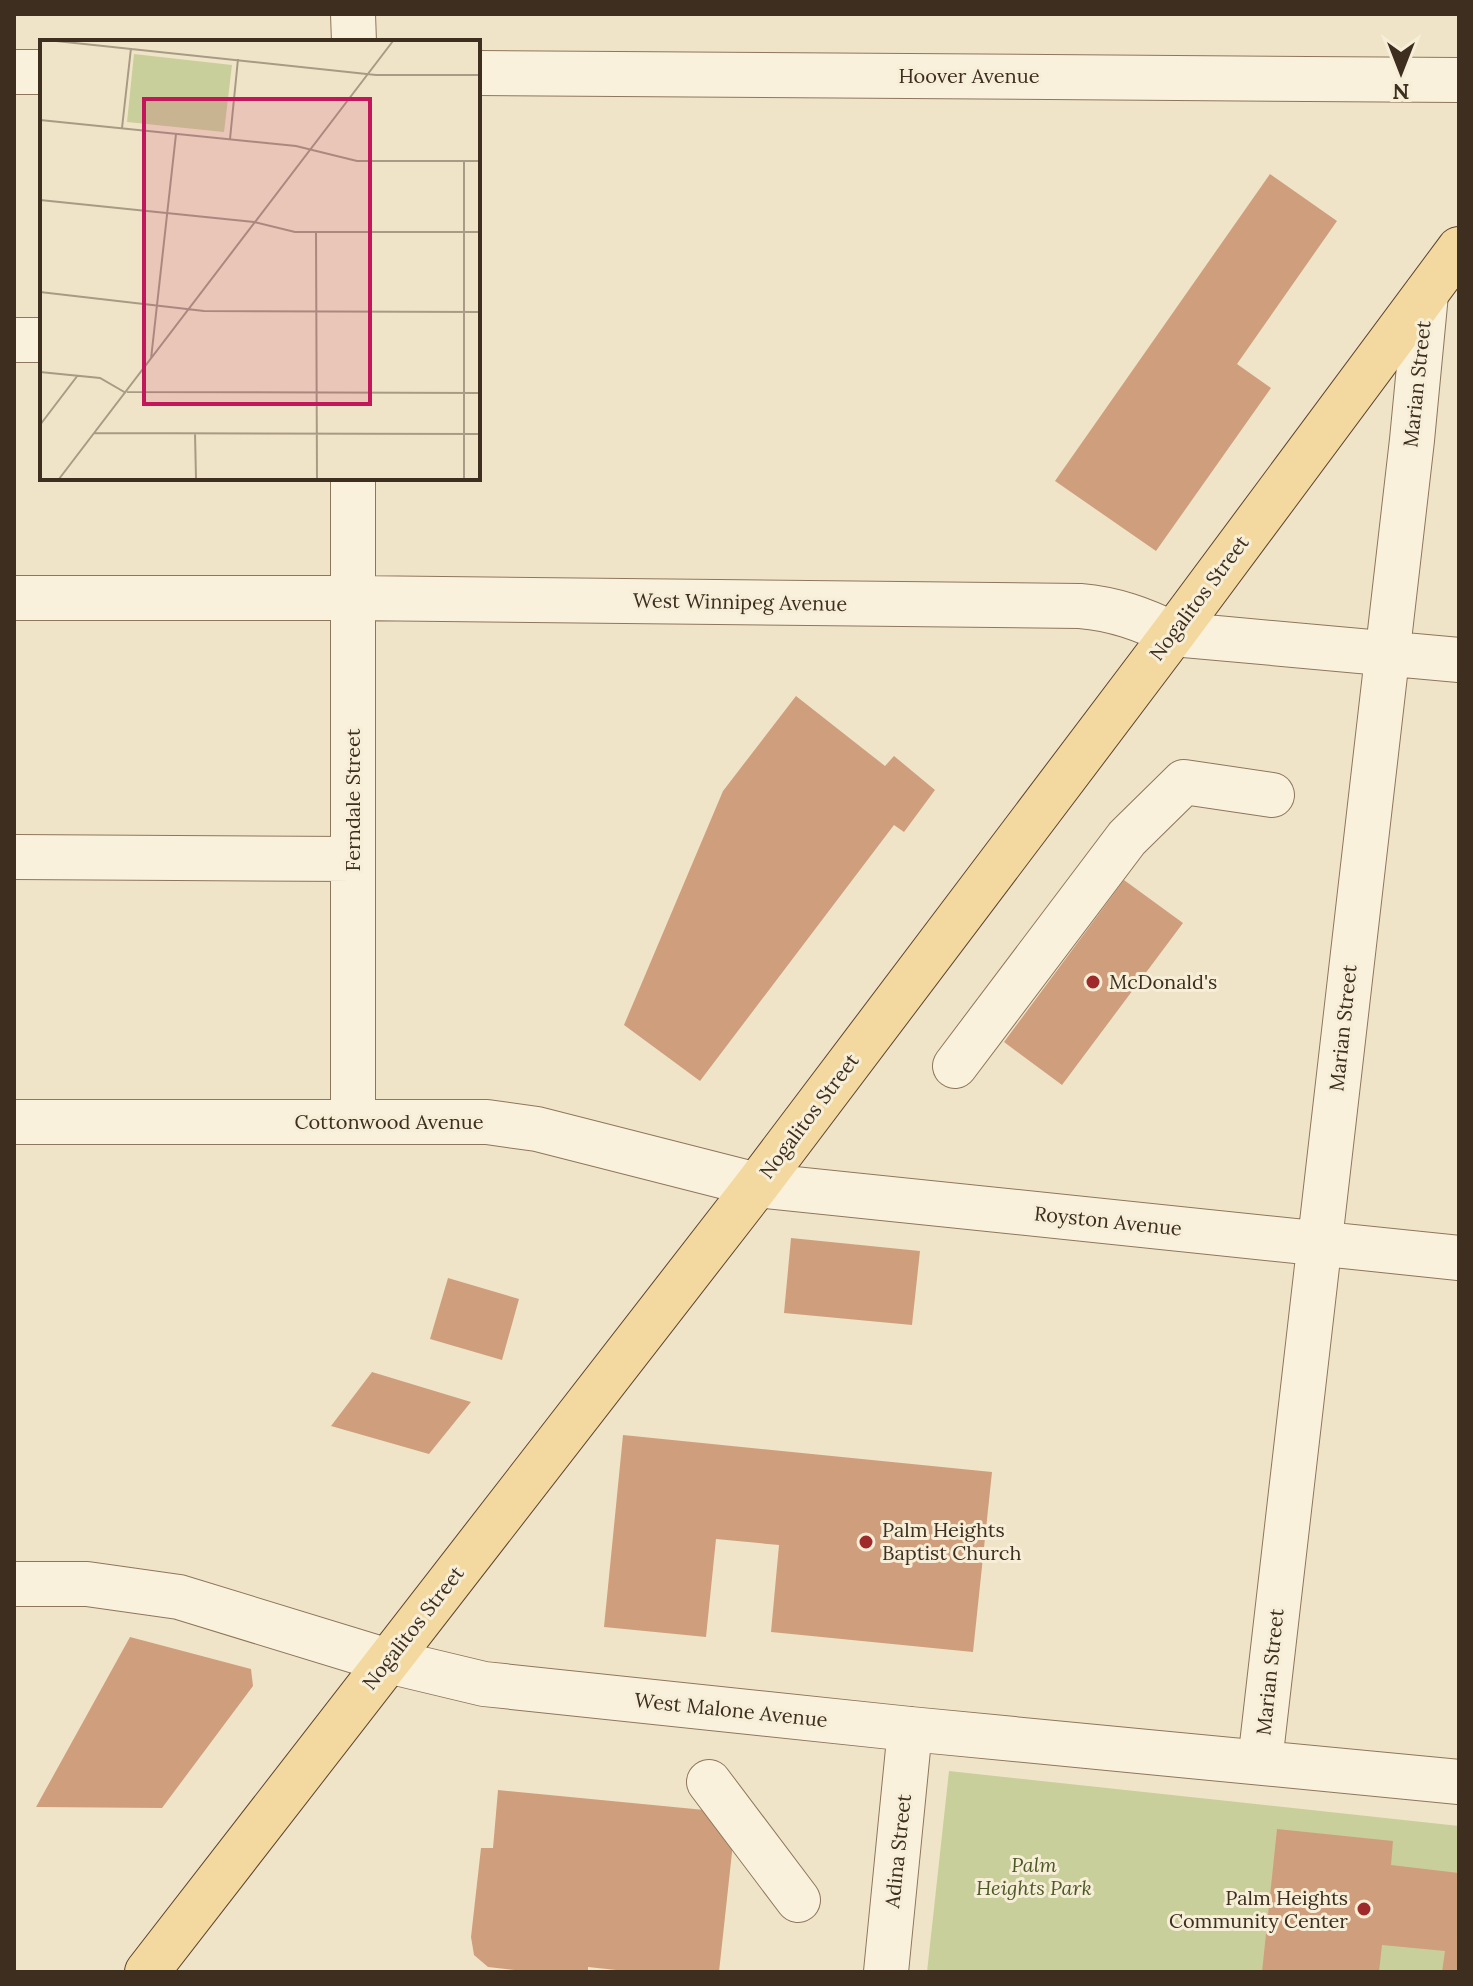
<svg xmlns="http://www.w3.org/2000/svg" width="1473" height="1986" viewBox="0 0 1473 1986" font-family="Lora,serif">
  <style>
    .green { fill: #c9cf9b }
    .building { fill: #cf9f7d }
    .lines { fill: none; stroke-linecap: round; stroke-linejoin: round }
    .minor-casing { stroke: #8d765c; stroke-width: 46 }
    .major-casing { stroke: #5b4430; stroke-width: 46 }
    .minor { stroke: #faf1dc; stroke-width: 44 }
    .major { stroke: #f3d9a0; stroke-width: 44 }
    .poi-dot { fill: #9e2a2b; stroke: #f7eed8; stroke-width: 3 }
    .labels { text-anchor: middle; stroke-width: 6; stroke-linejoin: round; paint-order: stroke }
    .street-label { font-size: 20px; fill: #3d2e20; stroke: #f7eed8 }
    .poi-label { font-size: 20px; fill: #3d2e20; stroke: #f7eed8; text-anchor: start }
    .park-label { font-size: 20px; font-style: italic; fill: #4d5a26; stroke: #f7eed8 }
    .inset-road { fill: none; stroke: #a89b85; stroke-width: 2 }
    .view { fill: #c2185b; fill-opacity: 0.15; stroke: #c2185b; stroke-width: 4 }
    .inset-edge { fill: none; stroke: #3d2e20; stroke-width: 4 }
  </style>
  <rect width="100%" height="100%" fill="#f0e4c8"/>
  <path class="green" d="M949,1771L1459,1826V1972H927Z"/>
  <path class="building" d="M1270,174L1337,221L1237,364L1271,388L1156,551L1055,481Z
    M796,696L885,766L894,756L935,790L904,832L894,825L700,1081L624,1025L723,791Z
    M1124,880L1183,923L1062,1085L1004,1042Z
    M791,1238L920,1251L912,1325L784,1313Z
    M448,1278L519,1299L502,1360L430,1339Z
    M372,1372L471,1402L429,1454L331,1426Z
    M623,1435L992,1472L973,1652L771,1632L779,1545L716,1539L706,1637L604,1627Z
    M130,1637L251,1669L253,1686L162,1808L36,1807Z
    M742,1789L760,1813L734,1834L719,1972H635L588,1967V1972H531L488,1967L474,1955L471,1937L481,1848H493L498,1790L715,1811Z
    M1277,1829L1393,1841L1391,1865L1459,1873V1972H1442L1445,1951L1382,1945L1379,1972H1262Z"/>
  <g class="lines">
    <g class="minor-casing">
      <path id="minor" d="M353,14L354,42
        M14,72H42
        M478,73L1459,80
        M14,340H42
        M14,598H353L1080,606C1115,609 1142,619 1173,634L1459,660
        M14,857L353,859
        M955,1066L1127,838L1184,782L1272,795
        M14,1122H487L537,1129L757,1185L1459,1258
        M353,1122V478
        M14,1584H87L179,1597L388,1661L484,1684L910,1729L1459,1782
        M1260,1762L1412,440L1426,294
        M709,1782L798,1900
        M886,1972L910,1729"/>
    </g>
    <g class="major-casing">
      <path id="major" d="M147,1972L757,1185L1173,634L1459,249"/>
    </g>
    <use href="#minor" class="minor"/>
    <use href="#major" class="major"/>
  </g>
  <g class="poi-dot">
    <circle cx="1093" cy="982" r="8"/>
    <circle cx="866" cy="1542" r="8"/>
    <circle cx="1364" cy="1909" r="8"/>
  </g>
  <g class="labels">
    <g class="street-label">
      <text x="969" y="83">Hoover Avenue</text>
      <text transform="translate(1417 384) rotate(-84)" y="7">Marian Street</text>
      <text transform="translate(1199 598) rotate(-53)" y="7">Nogalitos Street</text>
      <text transform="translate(740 602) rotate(1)" y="7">West Winnipeg Avenue</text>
      <text transform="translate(353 800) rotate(-90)" y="7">Ferndale Street</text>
      <text transform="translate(1343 1028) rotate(-84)" y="7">Marian Street</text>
      <text transform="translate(809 1116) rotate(-53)" y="7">Nogalitos Street</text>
      <text x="389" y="1129">Cottonwood Avenue</text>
      <text transform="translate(1108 1221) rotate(6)" y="7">Royston Avenue</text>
      <text transform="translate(413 1628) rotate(-52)" y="7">Nogalitos Street</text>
      <text transform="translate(1270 1672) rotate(-84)" y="7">Marian Street</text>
      <text transform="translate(731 1710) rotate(6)" y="7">West Malone Avenue</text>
      <text transform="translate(898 1851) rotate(-84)" y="7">Adina Street</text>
    </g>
    <g class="poi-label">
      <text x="1109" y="989">McDonald's</text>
      <text x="882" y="1537">Palm Heights<tspan x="882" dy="23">Baptist Church</tspan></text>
      <text x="1348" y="1905" text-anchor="end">Palm Heights<tspan x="1348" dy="23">Community Center</tspan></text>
    </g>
    <g class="park-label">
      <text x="1034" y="1872">Palm<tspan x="1034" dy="23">Heights Park</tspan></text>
    </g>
  </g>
  <g transform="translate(40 40)">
    <rect width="440" height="440" fill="#f0e4c8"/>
    <path d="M94,14L192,25L184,92L87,82Z" fill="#c9cf9b"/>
    <path class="inset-road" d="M16,1L336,35H440M0,80L256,106L317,121H440M82,88L91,8M190,99L198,19M424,121V439M0,160L214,182L255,192H440M276,192L277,439M0,252L164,271L440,272M111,319L136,94M0,332L60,338L86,353M87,352L440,353M0,385L38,335M54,393L440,394M155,393L156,439M19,439L353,1"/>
    <path class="view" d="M104,59H330V364H104Z"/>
    <rect width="440" height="440" class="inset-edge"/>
  </g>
  <rect width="1473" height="1986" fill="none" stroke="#3d2e20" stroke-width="32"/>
  <g transform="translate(1401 72) rotate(180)" stroke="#f7eed8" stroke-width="6" paint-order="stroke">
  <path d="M0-6L14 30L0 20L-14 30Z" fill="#3d2e20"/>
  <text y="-12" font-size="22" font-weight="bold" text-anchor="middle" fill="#3d2e20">N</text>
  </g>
</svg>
